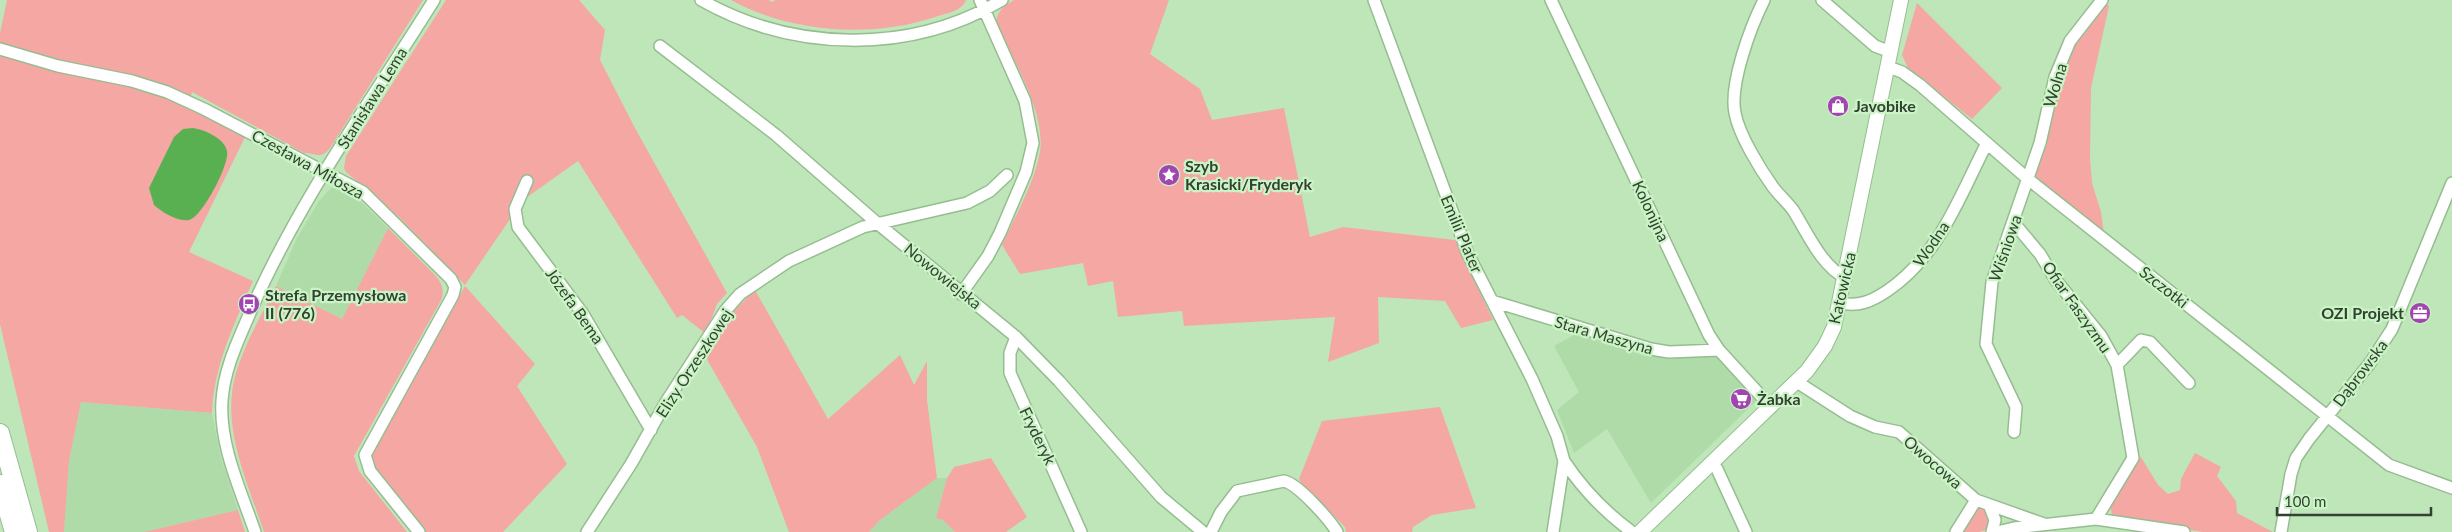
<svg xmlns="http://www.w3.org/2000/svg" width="2452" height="532" viewBox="0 0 2452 532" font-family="Lato,sans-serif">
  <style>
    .built { fill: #aedba8 }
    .green { fill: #f5a7a4 }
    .water { fill: #59b051 }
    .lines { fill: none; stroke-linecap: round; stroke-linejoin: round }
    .minor-casing { stroke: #96bd91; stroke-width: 14 }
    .tertiary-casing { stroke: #96bd91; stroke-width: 16 }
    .primary-casing { stroke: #96bd91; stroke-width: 20 }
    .minor { stroke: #fff; stroke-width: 11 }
    .tertiary { stroke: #fff; stroke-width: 14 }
    .primary { stroke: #fff; stroke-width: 18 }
    .labels { text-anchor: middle; stroke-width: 4.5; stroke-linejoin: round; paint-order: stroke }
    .street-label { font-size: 16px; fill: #324230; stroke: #cbf4c6 }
    .poi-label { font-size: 16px; font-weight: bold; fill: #324230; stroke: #cbf4c6; text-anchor: start }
  </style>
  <rect width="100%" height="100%" fill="#bee6b9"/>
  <path class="built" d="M331,188L342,189L359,200L388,228L342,319L276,286L297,238L319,201Z
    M1576,334L1646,356L1689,358L1719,355L1758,399L1651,503L1607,429L1574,453L1557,410L1579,392L1554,346Z
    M81,402L212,413L221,458L238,510L144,532H64L69,461Z
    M937,478H947L936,518L943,520L955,532H869L880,520Z"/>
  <path class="green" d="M7,0H423L332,145C321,161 318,153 304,153L192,92L188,108L245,137L189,252L253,281C234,325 214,365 212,413L81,402L69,461L64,532H49L0,324V33Z
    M446,0H579L605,30L600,60L636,130L727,293L717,304L706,334L682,315L677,318L578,161L523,200L465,285L400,218L346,172L344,168L346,156Z
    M731,0H769L771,2L776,0H966C962,11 948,13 938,16C873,39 791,33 731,0Z
    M1014,0H1169L1150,54L1200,89L1212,120L1284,108L1310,237L1343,227L1455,240L1493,320L1461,328L1445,301L1378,297L1379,343L1328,362L1335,317L1184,326L1182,311L1118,317L1113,281L1088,286L1083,263L1020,274L1002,245C1015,216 1034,184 1040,152C1046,112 1012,59 996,22C998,10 1004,6 1014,0Z
    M2103,2L2109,6L2091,88L2090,159L2092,183L2101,212L2104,234L2033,174L2058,78L2074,41Z
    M1917,3L2002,88L1972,119L1908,68L1902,55Z
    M388,228L435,275C443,284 445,292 440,302L354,456L359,471L407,532H264C248,483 220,426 236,373C245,343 262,314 276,286L342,319Z
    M465,286L535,364L517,386L567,464L503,532H426L376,469L373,464L372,453Z
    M755,290L828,419L900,355L914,385L927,361V400L937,478L880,520L869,532H789L757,447L705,356L725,320Z
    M1440,407L1476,508L1432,515L1413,527L1412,532H1346L1345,527L1301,483L1299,479L1322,421Z
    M2195,453L2221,467L2217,476L2236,501L2237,513L2273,532H2203L2117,518L2112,514L2110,506L2131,466L2141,457L2158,485L2168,494L2180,490L2181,479Z
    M991,458L1027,517L1006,532H955L943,520L936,518L947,478L954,467Z
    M1977,506L1983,507L1991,517L1989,529L1979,532H1961Z
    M238,510L245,532H144Z"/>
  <path class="water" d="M193,128C205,130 224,138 227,151C230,164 202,217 189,220C177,222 162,212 154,205L149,188L174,137L183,129Z"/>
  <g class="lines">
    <g class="minor-casing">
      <path id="minor" d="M701,0C793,52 910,55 1002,0
        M1374,0L1468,254L1532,379L1557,436L1564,461L1553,532
        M1551,0L1709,335L1719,350L1771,407
        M1764,0C1751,26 1729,84 1735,113C1739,135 1760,169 1773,187C1779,195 1787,202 1793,210C1807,232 1821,266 1846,278
        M1822,0L1875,46L1891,52
        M660,46L776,135L877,223L1016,337L1059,381L1161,497L1203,532
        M0,49L58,66L132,81L167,92L204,109L363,192L451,279L455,287L453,295L365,455L370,471L419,532
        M1888,67L1902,72L1920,85L2028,179L2389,465L2452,488
        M527,181L515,209L518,227L583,314L651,430
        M2014,223L2040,254L2055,279L2101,336L2117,365L2133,458L2096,519
        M961,294L988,256L1000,233L1026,172L1033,143L1025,101L980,0
        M1492,301L1651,349L1669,352L1719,350
        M1841,303C1859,307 1872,301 1887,291C1940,255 1959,197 1987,143
        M1016,337L1010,353V373L1081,532
        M2117,365L2141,340L2150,342L2189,383
        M1797,382L1850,416L1875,427L1899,432L1976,500L2044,524
        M2014,432L2016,407L1986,344L1992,282L2040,143L2055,77L2070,41L2102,0
        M1564,461C1582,488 1606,513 1632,532
        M1712,463L1717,469L1746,532
        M1990,507L1995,520L1992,532
        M255,532C241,491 219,445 222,401C224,368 239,339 252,308C300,199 371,101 434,0
        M587,532L631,464L666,402L725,311L740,294L789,261L863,227L967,203L990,191L1007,175
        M1211,532L1221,512L1237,491L1284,481C1298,484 1329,519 1337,532
        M1956,532L1976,500
        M1997,532L2014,528L2096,519L2184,532
        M2281,532L2291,474L2296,458L2309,439L2370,363L2392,329L2452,183"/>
    </g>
    <g class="tertiary-casing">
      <path id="tertiary" d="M1640,532L1807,371L1825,346L1834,327L1901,0"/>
    </g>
    <g class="primary-casing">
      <path id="primary" d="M0,433L28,532
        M0,484L14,532"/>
    </g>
    <use href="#minor" class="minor"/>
    <use href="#tertiary" class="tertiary"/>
    <use href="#primary" class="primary"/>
  </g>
  <defs>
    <g id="shop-disc" transform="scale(1.125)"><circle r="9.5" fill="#a145b0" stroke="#cbf4c6"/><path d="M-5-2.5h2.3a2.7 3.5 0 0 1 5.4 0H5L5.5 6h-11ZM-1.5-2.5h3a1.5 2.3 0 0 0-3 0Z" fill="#fff"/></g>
    <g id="sight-disc" transform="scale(1.125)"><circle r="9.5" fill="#a145b0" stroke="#cbf4c6"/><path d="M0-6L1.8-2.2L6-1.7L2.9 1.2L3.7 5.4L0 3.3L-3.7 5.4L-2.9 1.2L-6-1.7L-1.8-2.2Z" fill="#fff"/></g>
    <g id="bus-disc" transform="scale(1.125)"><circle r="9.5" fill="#a145b0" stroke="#cbf4c6"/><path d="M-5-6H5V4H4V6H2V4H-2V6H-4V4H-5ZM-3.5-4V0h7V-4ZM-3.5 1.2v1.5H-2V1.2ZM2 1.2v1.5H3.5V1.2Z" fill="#fff"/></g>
    <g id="office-disc" transform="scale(1.125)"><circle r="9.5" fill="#a145b0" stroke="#cbf4c6"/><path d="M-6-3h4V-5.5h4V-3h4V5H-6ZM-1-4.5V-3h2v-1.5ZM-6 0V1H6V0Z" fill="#fff"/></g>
    <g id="supermarket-disc" transform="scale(1.125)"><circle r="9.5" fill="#a145b0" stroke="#cbf4c6"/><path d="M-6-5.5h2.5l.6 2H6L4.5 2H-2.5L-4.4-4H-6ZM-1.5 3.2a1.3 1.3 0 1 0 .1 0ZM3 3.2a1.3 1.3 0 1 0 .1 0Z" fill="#fff"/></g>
  </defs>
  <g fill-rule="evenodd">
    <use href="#shop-disc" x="1838" y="106"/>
    <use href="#sight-disc" x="1169" y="175"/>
    <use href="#bus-disc" x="249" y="304"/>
    <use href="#office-disc" x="2420" y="313"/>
    <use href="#supermarket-disc" x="1741" y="399"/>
  </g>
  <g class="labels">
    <g class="street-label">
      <text transform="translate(2055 85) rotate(-73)" y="6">Wolna</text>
      <text transform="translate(372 98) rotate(-58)" y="6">Stanisława Lema</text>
      <text transform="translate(308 164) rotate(29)" y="6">Czesława Miłosza</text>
      <text transform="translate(1651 211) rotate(65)" y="6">Kolonijna</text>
      <text transform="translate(1462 234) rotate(67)" y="6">Emilii Plater</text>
      <text transform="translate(1931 244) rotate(-56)" y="6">Wodna</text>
      <text transform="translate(2005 248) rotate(-71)" y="6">Wiśniowa</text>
      <text transform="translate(943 276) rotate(39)" y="6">Nowowiejska</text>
      <text transform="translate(2164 287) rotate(38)" y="6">Szczotki</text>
      <text transform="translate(1842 288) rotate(-77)" y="6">Katowicka</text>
      <text transform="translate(575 306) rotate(55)" y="6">Józefa Bema</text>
      <text transform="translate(2077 307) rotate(55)" y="6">Ofiar Faszyzmu</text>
      <text transform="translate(1604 335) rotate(16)" y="6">Stara Maszyna</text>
      <text transform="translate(694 363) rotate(-57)" y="6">Elizy Orzeszkowej</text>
      <text transform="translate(2360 373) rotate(-53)" y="6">Dąbrowska</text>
      <text transform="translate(1038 436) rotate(64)" y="6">Fryderyk</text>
      <text transform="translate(1933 462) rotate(41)" y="6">Owocowa</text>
    </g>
    <g class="poi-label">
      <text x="1854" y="112">Javobike</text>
      <text x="1185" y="172">Szyb<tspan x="1185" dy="18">Krasicki/Fryderyk</tspan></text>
      <text x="265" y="301">Strefa Przemysłowa<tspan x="265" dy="18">II (776)</tspan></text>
      <text x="2404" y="319" text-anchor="end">OZI Projekt</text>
      <text x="1757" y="405">Żabka</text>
    </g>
  </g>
  <path d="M2277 507v8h154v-8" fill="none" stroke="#324230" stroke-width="2.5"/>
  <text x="2284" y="507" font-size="15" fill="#324230" stroke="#cbf4c6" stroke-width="4" paint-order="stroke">100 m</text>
</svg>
